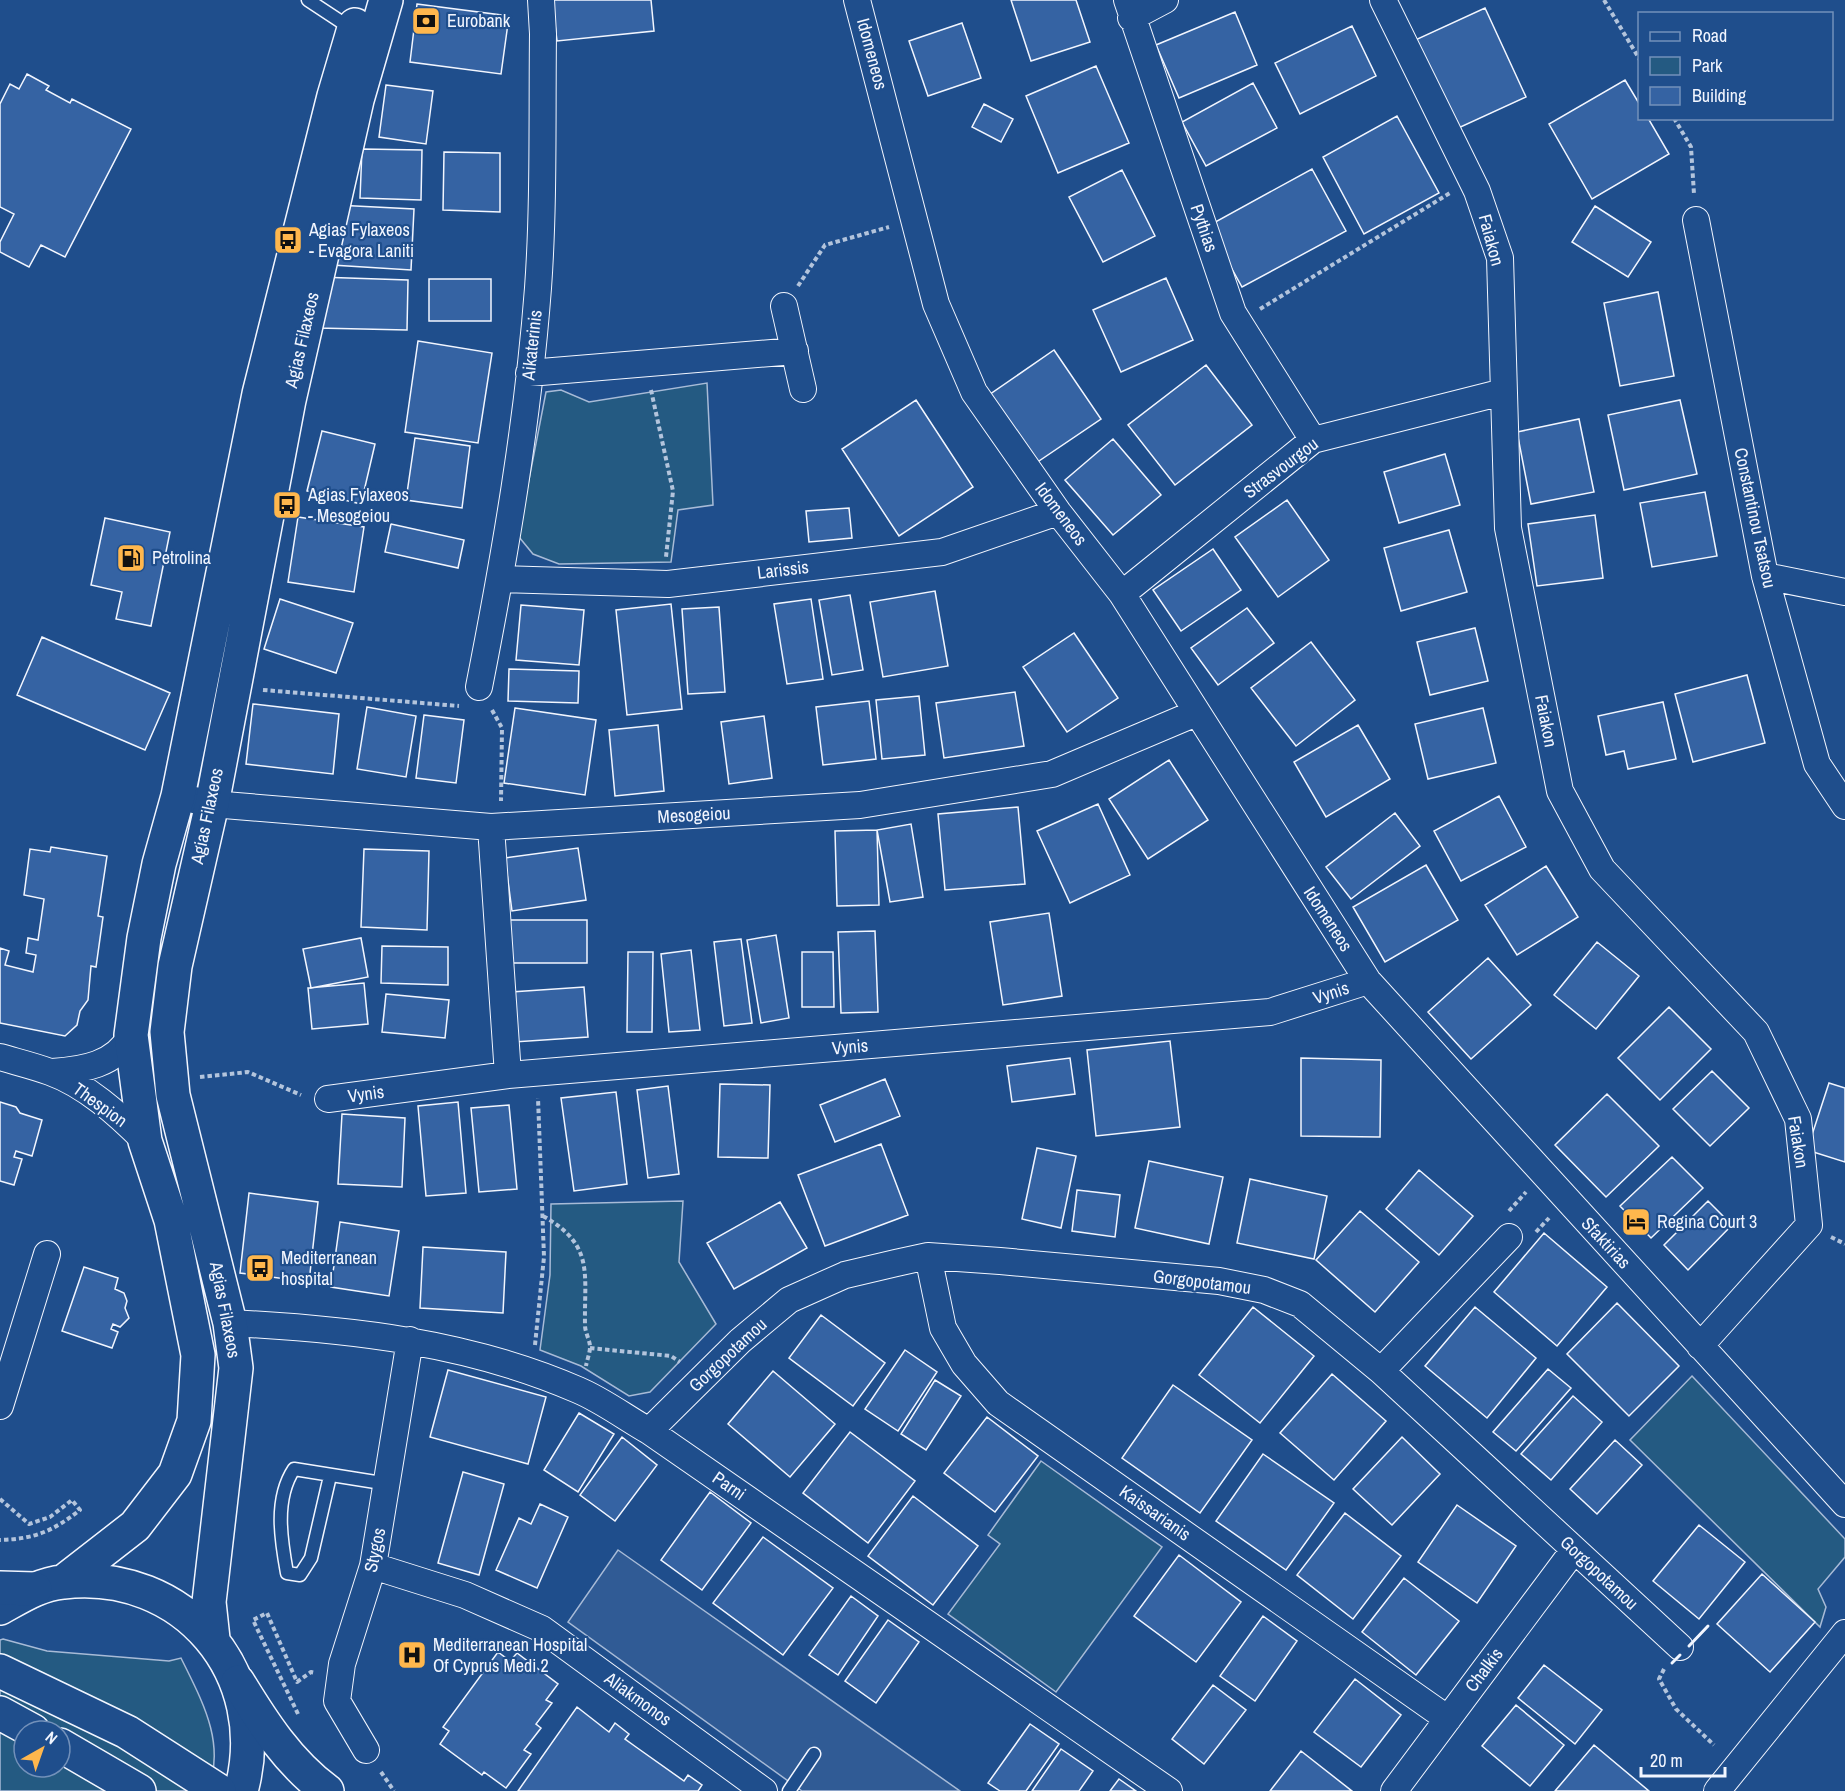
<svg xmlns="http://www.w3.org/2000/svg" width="1845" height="1791" viewBox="0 0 1845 1791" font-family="'Archivo Narrow',sans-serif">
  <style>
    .green { fill: #245a82; stroke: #a8bbd7; stroke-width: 1.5; fill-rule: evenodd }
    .parking { fill: #305b95; stroke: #a8bbd7; stroke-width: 1.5 }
    .building { fill: #3563a3; stroke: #f2f6ff; stroke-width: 1.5 }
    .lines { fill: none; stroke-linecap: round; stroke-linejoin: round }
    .service-casing { stroke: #f2f6ff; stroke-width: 15 }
    .minor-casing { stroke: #f2f6ff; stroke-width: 28 }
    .secondary-casing { stroke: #f2f6ff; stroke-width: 36 }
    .trunk-casing { stroke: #f2f6ff; stroke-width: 36 }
    .path { stroke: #b3c4dc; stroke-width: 4; stroke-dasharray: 4.5 3; stroke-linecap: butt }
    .service { stroke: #1f4e8c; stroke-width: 12 }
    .minor { stroke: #1f4e8c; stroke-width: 26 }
    .secondary { stroke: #1f4e8c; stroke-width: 33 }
    .trunk { stroke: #1f4e8c; stroke-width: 33 }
    .wall { stroke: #f2f6ff; stroke-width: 3 }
    .labels { text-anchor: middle; stroke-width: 4.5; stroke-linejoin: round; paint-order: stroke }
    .poi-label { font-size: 18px; fill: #f2f6ff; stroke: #1f4e8c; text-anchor: start }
    .street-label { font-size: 18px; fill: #f2f6ff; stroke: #1f4e8c }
  </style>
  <rect width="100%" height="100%" fill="#1f4e8c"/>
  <path class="green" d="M707,383L713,505L678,510L671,562L559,564L533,554L519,537L520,526L546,392L561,390L589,402Z
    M683,1201L679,1262L716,1324L650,1392L629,1396L581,1366L540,1350L550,1275L551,1204Z
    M1692,1376L1845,1539V1557L1818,1589L1826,1607L1820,1627L1630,1440Z
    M1041,1461L1162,1547L1056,1692L948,1614L1000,1544L988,1535Z
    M3,1639L47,1651L169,1661L181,1658C202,1701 226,1742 208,1791H0V1640ZM24,1731H60V1767H24Z"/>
  <path class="parking" d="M618,1550L960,1791H802L568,1622Z"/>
  <path class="building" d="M552,0H651L654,31L557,41Z
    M1011,0H1076L1090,42L1031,61Z
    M417,4L509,16L501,74L410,62Z
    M1485,8L1526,97L1454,130L1413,41Z
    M1235,12L1257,65L1179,98L1156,45Z
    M962,23L981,78L928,96L909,41Z
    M1352,26L1376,76L1300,114L1275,63Z
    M1096,66L1129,143L1058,173L1026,96Z
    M27,74L49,86L46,90L70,103L72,99L131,129L65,257L41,245L29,267L0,252V242L14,214L0,207V104L10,84L19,89Z
    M1625,80L1640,105V118H1648L1669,154L1592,199L1549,124Z
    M1253,83L1277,128L1206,166L1182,122Z
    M386,85L433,91L426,144L379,137Z
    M984,104L1013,119L1001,142L972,127Z
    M1397,116L1439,193L1364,234L1323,157Z
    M362,149L422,150L421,200L360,198Z
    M444,152L500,153V212L443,210Z
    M1312,169L1346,231L1242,287L1208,226Z
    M1122,170L1155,236L1103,262L1069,197Z
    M336,205L414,209L411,270L332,265Z
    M1595,206L1651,242L1628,277L1572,242Z
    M318,277L408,280L407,330L317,328Z
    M1166,278L1193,340L1121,372L1093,310Z
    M429,279H491V321H429Z
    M1658,292L1674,376L1620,386L1604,303Z
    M418,341L492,353L478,443L405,432Z
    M1054,350L1101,419L1033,465L986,397Z
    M1206,365L1252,425L1175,485L1128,425Z
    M916,400L973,487L899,536L842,449Z
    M1680,400L1697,474L1624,490L1608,415Z
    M1579,419L1594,492L1531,504L1517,432Z
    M322,431L375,444L361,504L307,491Z
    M415,438L470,446L462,508L406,500Z
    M1113,439L1161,495L1113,535L1065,480Z
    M1445,454L1460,505L1399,523L1384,472Z
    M1705,492L1717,556L1652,567L1640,503Z
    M1287,500L1329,560L1278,597L1235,537Z
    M849,508L852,538L809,542L806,511Z
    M1595,515L1603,578L1537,586L1528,524Z
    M298,517L364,527L354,592L288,582Z
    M105,518L170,532L151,626L116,619L122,592L91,585Z
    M391,524L464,540L458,568L385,552Z
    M1449,530L1467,592L1401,611L1384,548Z
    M1213,549L1241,590L1181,631L1153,590Z
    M935,591L948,666L883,677L870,602Z
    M850,595L863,670L832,675L819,600Z
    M280,599L353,623L336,673L264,649Z
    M811,599L823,679L787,684L774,604Z
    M671,604L682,709L627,715L616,610Z
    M521,605L584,610L579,665L516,660Z
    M719,607L725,692L688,694L682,609Z
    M1247,608L1274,643L1218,685L1191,648Z
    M1475,628L1488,681L1430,695L1417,642Z
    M1074,633L1118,698L1067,732L1023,667Z
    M42,637L170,693L145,750L17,695Z
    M1311,642L1355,700L1296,746L1251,688Z
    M509,669L579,671L578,703L508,701Z
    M1747,675L1765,743L1693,762L1675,694Z
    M1015,692L1024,746L944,758L936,703Z
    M919,696L925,755L882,759L876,700Z
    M869,701L876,759L823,765L816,707Z
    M1663,702L1676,759L1628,769L1624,751L1606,755L1598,716Z
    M253,704L339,714L333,774L246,764Z
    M367,707L416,716L406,777L357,769Z
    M515,708L596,720L585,795L504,783Z
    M1483,708L1496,763L1428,779L1415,724Z
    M424,715L464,720L456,783L416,778Z
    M764,716L772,778L729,784L721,722Z
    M658,725L664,791L615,796L609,730Z
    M1358,725L1390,779L1326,817L1294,762Z
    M1169,760L1208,820L1148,859L1109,799Z
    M1499,796L1526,847L1461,881L1434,831Z
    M1098,804L1130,875L1070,903L1037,831Z
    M1018,807L1025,884L945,890L938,814Z
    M1395,813L1420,846L1351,899L1326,867Z
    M911,824L923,897L890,902L877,830Z
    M877,830L879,905L837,906L835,831Z
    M51,847L107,856L98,916L103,917L96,967L91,966L88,1000L80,1011L77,1025L65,1036L0,1023V948L9,951L5,965L33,972L36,955L26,953L28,938L38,940L44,899L24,895L30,849L50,852Z
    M578,848L586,900L512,911L505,858Z
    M364,849L429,851L427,930L361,927Z
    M1426,865L1458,920L1385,962L1353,907Z
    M1546,866L1578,917L1517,955L1485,905Z
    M1049,913L1062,996L1003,1005L990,922Z
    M509,920H587V963H510Z
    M875,931L878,1012L841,1013L838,932Z
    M776,935L789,1018L761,1023L747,940Z
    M361,938L368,977L311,988L303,949Z
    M741,939L752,1023L724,1026L714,942Z
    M1597,942L1639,976L1596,1029L1554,995Z
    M382,946L448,947V985L381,983Z
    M691,950L700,1030L669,1032L661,954Z
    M628,952H653L652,1032H627Z
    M802,952H833L834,1007H802Z
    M1488,958L1531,1005L1471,1059L1428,1012Z
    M364,983L368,1024L312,1029L308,988Z
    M584,987L588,1037L514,1042L511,992Z
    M386,994L449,1000L445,1038L382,1032Z
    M1669,1007L1711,1049L1660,1100L1618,1058Z
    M1170,1041L1180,1127L1096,1136L1087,1050Z
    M1070,1058L1075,1094L1012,1102L1007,1066Z
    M1301,1058L1381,1060L1380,1137L1301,1136Z
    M1712,1071L1749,1108L1710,1146L1673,1109Z
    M885,1079L900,1116L835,1142L820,1105Z
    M1829,1083L1845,1088V1162L1807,1150Z
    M720,1084L770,1085L768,1158L718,1157Z
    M668,1086L679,1174L648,1178L637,1090Z
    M616,1092L627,1184L574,1191L561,1098Z
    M1607,1094L1659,1146L1606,1197L1555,1145Z
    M0,1102L16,1107L20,1113L42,1120L32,1156L16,1151L14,1157L22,1159L14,1185L0,1181Z
    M458,1102L466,1193L426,1196L418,1106Z
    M509,1105L517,1189L479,1192L471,1108Z
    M342,1114L405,1118L402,1187L338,1184Z
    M881,1144L908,1215L825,1246L798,1175Z
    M1037,1148L1076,1156L1061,1228L1022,1219Z
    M1672,1157L1703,1188L1651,1238L1620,1206Z
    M1149,1161L1223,1177L1209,1244L1135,1228Z
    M1419,1170L1473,1216L1439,1255L1386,1209Z
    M1250,1179L1327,1196L1314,1259L1237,1243Z
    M1077,1190L1120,1195L1115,1237L1072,1231Z
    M249,1193L318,1202L309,1282L240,1273Z
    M1708,1201L1732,1225L1688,1270L1664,1245Z
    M780,1202L807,1248L734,1289L707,1243Z
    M1360,1211L1419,1262L1375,1312L1316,1260Z
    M340,1222L399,1231L389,1296L331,1287Z
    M1544,1233L1607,1287L1557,1346L1494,1292Z
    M423,1247L506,1252L503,1313L420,1308Z
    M84,1267L118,1278L115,1289L124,1293L127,1301L125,1308L129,1318L120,1327L113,1324L111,1329L118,1332L112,1348L62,1331Z
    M1617,1303L1679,1366L1629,1416L1567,1354Z
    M1253,1307L1314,1356L1260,1423L1199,1375Z
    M1475,1307L1536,1358L1487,1418L1425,1366Z
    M821,1315L885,1363L853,1406L789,1358Z
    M905,1350L937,1372L898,1431L865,1409Z
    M1548,1369L1571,1388L1516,1451L1493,1432Z
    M448,1370L546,1397L528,1464L430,1437Z
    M773,1371L835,1424L790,1477L728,1424Z
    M1332,1374L1386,1421L1334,1480L1280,1433Z
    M935,1380L961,1396L926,1450L901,1434Z
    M1173,1385L1252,1440L1200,1513L1122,1458Z
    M1573,1396L1602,1422L1551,1480L1521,1454Z
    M579,1413L614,1434L578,1492L544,1470Z
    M987,1417L1038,1456L995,1512L944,1473Z
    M850,1432L915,1481L868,1543L803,1493Z
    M622,1437L657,1465L615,1521L580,1495Z
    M1402,1437L1440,1474L1392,1525L1353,1489Z
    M1615,1440L1642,1465L1597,1514L1570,1489Z
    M1263,1454L1334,1503L1286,1570L1216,1521Z
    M463,1472L504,1484L479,1575L438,1563Z
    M710,1492L751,1523L702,1590L661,1560Z
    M913,1496L978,1546L933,1605L868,1556Z
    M540,1504L568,1517L537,1588L496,1570L519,1518L531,1524Z
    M1457,1505L1516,1546L1477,1603L1418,1562Z
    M1345,1513L1401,1556L1353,1619L1297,1575Z
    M1699,1525L1745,1562L1699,1619L1653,1581Z
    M763,1537L833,1588L783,1655L713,1603Z
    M1179,1555L1241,1602L1196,1662L1134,1616Z
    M1762,1574L1815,1622L1770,1672L1717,1624Z
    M1404,1578L1459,1621L1416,1675L1362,1632Z
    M851,1596L878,1616L838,1675L809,1655Z
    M1263,1616L1297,1641L1255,1701L1220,1676Z
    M888,1620L919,1642L876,1703L845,1681Z
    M498,1652L510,1661L517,1653L558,1684L546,1700L552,1703L536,1724L541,1728L524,1750L531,1754L506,1788L484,1772L482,1775L440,1744L449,1731L443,1727Z
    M1544,1665L1602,1710L1575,1744L1518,1698Z
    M1355,1679L1401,1715L1361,1767L1314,1732Z
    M1213,1685L1246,1710L1204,1764L1172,1739Z
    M1516,1705L1564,1745L1530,1786L1482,1746Z
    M577,1707L609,1732L615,1723L629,1734L625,1739L636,1747L684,1781L688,1775L702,1785L698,1791H518Z
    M1030,1724L1059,1744L1026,1791H1000L988,1783Z
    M1594,1745L1649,1791H1555Z
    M1061,1749L1093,1771L1079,1791H1032Z
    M1301,1751L1352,1791H1270Z
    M1119,1779L1136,1791H1110Z"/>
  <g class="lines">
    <g class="service-casing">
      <path id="service" d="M308,0L352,29
        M330,1476L311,1558L300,1575L287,1573C281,1540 274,1499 294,1469L388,1484
        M789,1791L814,1754"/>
    </g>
    <g class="minor-casing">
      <path id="minor" d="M857,0L936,304L974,392L1058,512L1122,594L1368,981L1845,1504
        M1127,0L1233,313L1313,440
        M1383,0L1477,191L1500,258L1508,528L1560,791L1602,869L1756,1032L1798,1119L1809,1225L1700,1346
        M1131,18L1165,0
        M1696,220L1765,576L1817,764L1845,806
        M784,306L803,389
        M529,373L795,351
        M1765,576L1845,592
        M500,579L668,584L942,552L1058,512
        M1122,594L1313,440L1503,392
        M479,687C505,555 528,421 538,288C544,204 542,118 543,34L541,0
        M194,800L212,804L491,827L860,805L1052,774L1196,713
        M491,827L508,1075
        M0,1057C17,1062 34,1066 50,1072C86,1085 118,1114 145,1141
        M52,1072C82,1070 116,1065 131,1035
        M328,1099L508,1075L1270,1012L1368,981
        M928,1256L943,1328L964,1364L998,1403L1448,1719
        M230,1323C349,1329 468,1342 578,1390C602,1400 626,1418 649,1431L1169,1791
        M1381,1371L1509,1237
        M0,1406L47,1254
        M649,1431L740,1341L789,1300L845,1275L896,1263L928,1256L1000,1261L1219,1281L1264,1290L1300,1304L1381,1371L1680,1647
        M373,1566L465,1595L542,1629L764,1791
        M366,1750L337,1701L342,1664L373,1566L410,1340
        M1394,1791L1574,1550
        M1717,1791L1845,1633"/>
    </g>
    <g class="secondary-casing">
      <path id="secondary" d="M63,1582L135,1526L175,1474L194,1421L198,1355L171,1220L145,1141L131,1035L144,938L159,864L178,796L259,394L334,96L355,25
        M0,1608C20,1597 40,1584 63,1582C184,1568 273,1674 241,1791
        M213,1639L209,1602L236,1368L230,1323L173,1095L167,1032L175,966L212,804L289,400L357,100L386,0"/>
    </g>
    <g class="trunk-casing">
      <path id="trunk" d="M0,1588L35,1589
        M0,1671L127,1732L219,1791
        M238,1682C263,1723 288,1762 327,1791
        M0,1713L33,1731
        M60,1745L139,1791"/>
    </g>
    <path class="path" d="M1604,0L1640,60
      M1674,118L1691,147L1694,194
      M798,286L825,245L889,227
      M1260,309L1450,193
      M651,390L673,491L666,557
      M263,690L459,706
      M492,710L502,728L501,801
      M200,1077L248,1072L301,1095
      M1509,1211L1526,1192
      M543,1216C595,1245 584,1274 585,1325C585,1333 590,1340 590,1347C590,1353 587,1360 586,1366
      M1536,1232L1549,1218
      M1831,1237L1845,1244
      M535,1345L544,1257L538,1098
      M590,1348L671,1356L680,1362
      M0,1499L29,1524L50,1517L72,1500L80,1510C53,1531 35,1539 0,1540
      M1664,1669L1659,1679L1676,1709L1714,1745
      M298,1714L253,1620L267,1613L297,1682L311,1672L316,1673
      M381,1772L394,1791"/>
    <use href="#service" class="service"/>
    <use href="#minor" class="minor"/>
    <use href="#secondary" class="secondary"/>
    <use href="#trunk" class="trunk"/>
    <path class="wall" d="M1689,1646L1708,1626
      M1672,1663L1680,1655"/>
  </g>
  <defs>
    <g id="bank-square" transform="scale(1.5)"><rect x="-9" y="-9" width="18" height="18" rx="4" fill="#ffb74d" stroke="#1f4e8c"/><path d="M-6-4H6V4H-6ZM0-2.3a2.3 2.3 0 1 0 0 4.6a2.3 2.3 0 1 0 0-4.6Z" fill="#111"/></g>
    <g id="bus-square" transform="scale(1.5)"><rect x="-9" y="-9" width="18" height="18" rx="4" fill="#ffb74d" stroke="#1f4e8c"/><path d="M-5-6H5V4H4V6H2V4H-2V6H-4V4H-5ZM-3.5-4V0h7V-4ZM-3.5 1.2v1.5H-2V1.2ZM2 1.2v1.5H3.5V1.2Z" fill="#111"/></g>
    <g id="fuel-square" transform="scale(1.5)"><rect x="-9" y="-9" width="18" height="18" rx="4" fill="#ffb74d" stroke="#1f4e8c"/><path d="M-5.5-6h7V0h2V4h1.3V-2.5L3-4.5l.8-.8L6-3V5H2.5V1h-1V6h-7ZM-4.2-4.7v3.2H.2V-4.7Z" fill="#111"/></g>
    <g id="hotel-square" transform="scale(1.5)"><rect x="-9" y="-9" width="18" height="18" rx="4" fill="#ffb74d" stroke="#1f4e8c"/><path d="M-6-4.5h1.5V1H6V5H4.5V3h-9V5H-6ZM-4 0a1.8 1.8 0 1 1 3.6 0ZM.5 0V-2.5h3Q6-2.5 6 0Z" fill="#111"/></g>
    <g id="hospital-square" transform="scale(1.5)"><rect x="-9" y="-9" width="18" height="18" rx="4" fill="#ffb74d" stroke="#1f4e8c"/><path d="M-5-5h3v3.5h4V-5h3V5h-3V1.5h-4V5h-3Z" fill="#111"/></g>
  </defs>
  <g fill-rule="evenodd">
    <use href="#bank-square" x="426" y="21"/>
    <use href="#bus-square" x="288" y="240"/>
    <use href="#bus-square" x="287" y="505"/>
    <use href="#fuel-square" x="131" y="558"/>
    <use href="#hotel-square" x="1636" y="1222"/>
    <use href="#bus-square" x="260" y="1268"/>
    <use href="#hospital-square" x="412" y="1655"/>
  </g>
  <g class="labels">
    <g class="poi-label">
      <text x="447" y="27">Eurobank</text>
      <text x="309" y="236">Agias Fylaxeos<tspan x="309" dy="21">- Evagora Laniti</tspan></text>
      <text x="308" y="501">Agias Fylaxeos<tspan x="308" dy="21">- Mesogeiou</tspan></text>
      <text x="152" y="564">Petrolina</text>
      <text x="1657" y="1228">Regina Court 3</text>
      <text x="281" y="1264">Mediterranean<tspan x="281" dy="21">hospital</tspan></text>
      <text x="433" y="1651">Mediterranean Hospital<tspan x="433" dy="21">Of Cyprus Medi 2</tspan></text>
    </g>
    <g class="street-label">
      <text transform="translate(872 54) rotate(75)" y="6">Idomeneos</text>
      <text transform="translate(1204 228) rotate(71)" y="6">Pythias</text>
      <text transform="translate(1491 240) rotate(75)" y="6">Faiakon</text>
      <text transform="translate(302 340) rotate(-77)" y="6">Agias Filaxeos</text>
      <text transform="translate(532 345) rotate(-84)" y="6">Aikaterinis</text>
      <text transform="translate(1281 468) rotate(-37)" y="6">Strasvourgou</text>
      <text transform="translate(1061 514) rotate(53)" y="6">Idomeneos</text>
      <text transform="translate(1755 518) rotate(78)" y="6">Constantinou Tsatsou</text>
      <text transform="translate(783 570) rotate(-7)" y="6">Larissis</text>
      <text transform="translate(1546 721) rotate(79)" y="6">Faiakon</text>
      <text transform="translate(694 815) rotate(-3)" y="6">Mesogeiou</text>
      <text transform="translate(207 816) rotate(-78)" y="6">Agias Filaxeos</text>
      <text transform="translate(1328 919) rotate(57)" y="6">Idomeneos</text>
      <text transform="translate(1331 993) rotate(-18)" y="6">Vynis</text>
      <text transform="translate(850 1047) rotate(-5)" y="6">Vynis</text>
      <text transform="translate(366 1094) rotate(-8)" y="6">Vynis</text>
      <text transform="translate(100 1105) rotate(36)" y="6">Thespion</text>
      <text transform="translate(1798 1142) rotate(81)" y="6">Faiakon</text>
      <text transform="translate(1606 1243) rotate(47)" y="6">Sfaktirias</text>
      <text transform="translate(1202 1282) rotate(7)" y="6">Gorgopotamou</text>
      <text transform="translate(225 1310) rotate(79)" y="6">Agias Filaxeos</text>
      <text transform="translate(728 1355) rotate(-43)" y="6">Gorgopotamou</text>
      <text transform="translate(729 1486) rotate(35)" y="6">Parni</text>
      <text transform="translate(1155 1513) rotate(35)" y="6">Kaissarianis</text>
      <text transform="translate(375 1550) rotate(-78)" y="6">Stygos</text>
      <text transform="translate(1599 1573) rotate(43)" y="6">Gorgopotamou</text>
      <text transform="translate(1484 1670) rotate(-53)" y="6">Chalkis</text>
      <text transform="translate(638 1699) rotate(36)" y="6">Aliakmonos</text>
    </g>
  </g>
  <rect x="1638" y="12" width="195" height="108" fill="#1f4e8c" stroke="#7391ba" stroke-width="1.5"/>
  <rect x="1650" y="32" width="30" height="9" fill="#1f4e8c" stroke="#7391ba" stroke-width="1.5"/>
  <text x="1692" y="42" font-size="18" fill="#f2f6ff">Road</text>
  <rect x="1650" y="57" width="30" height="18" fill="#245a82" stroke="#7391ba" stroke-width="1.5"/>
  <text x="1692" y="72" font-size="18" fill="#f2f6ff">Park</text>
  <rect x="1650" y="87" width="30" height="18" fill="#3563a3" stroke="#7391ba" stroke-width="1.5"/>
  <text x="1692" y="102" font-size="18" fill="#f2f6ff">Building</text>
  <g transform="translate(42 1749) rotate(40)"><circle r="28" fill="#1f4e8c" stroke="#7391ba" stroke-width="1.5"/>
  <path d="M0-4.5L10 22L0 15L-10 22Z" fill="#ffb74d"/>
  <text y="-9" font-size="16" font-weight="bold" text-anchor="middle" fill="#f2f6ff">N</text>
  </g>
  <path d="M1641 1767v9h84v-9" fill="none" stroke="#f2f6ff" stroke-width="3"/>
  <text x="1650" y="1767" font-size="18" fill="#f2f6ff" stroke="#1f4e8c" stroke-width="4.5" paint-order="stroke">20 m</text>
</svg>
